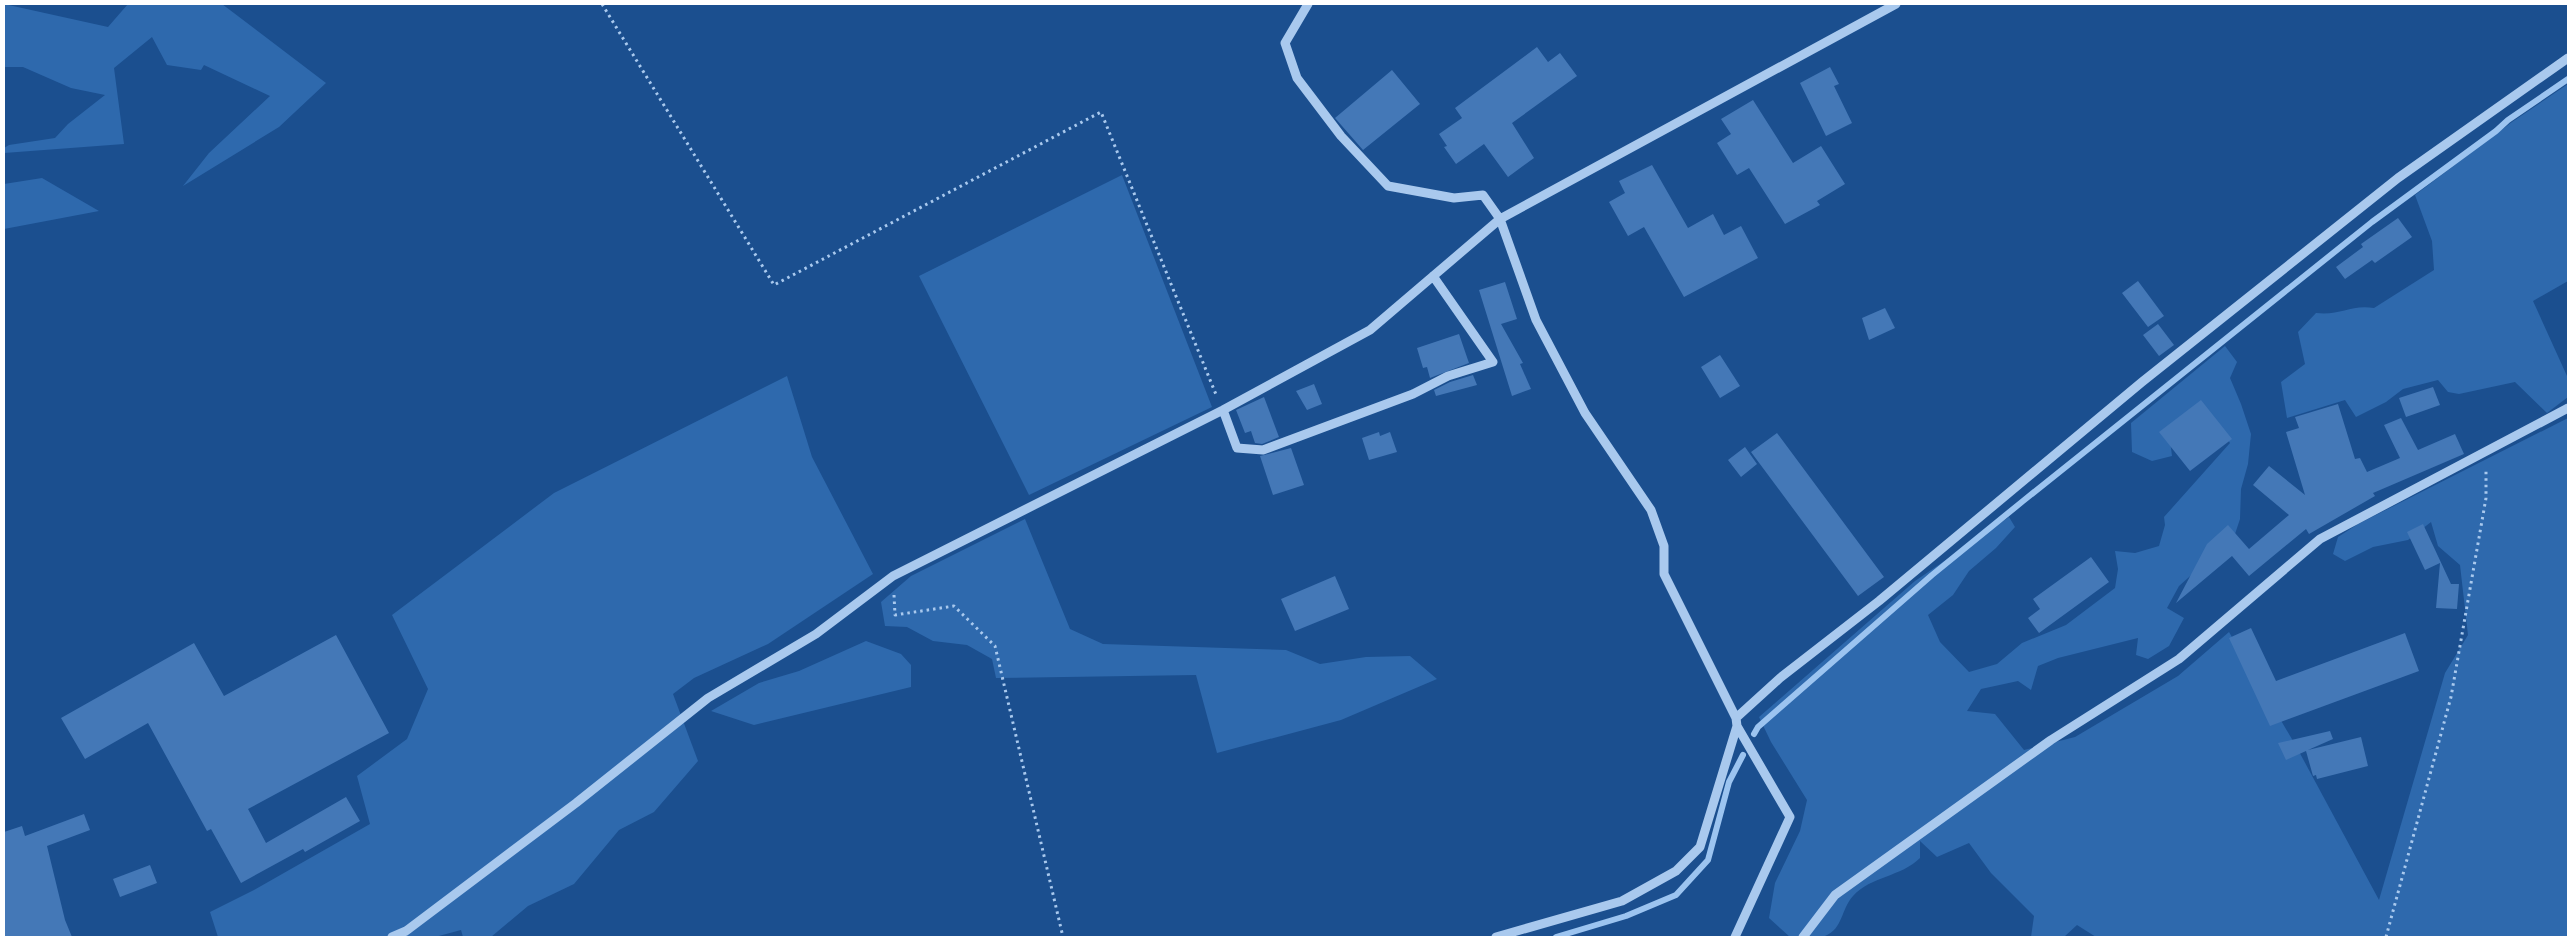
<svg xmlns="http://www.w3.org/2000/svg" width="2572" height="941" viewBox="0 0 2572 941" font-family="Helvetica,sans-serif">
  <style>
    .green { fill: #2e69ad }
    .lines { fill: none; stroke-linecap: round; stroke-linejoin: round }
    .stream { stroke: #9cc4f0; stroke-width: 6 }
    .building { fill: #4478b7 }
    .path { stroke: #a9c9ee; stroke-width: 3; stroke-dasharray: 2.5 4; stroke-linecap: butt }
    .minor { stroke: #a9c9ee; stroke-width: 9 }
  </style>
  <rect width="100%" height="100%" fill="#1b4f8f"/>
  <path class="green" d="M4,4L108,27L128,4H222L326,83L279,127L183,186L209,153L270,96L204,65L201,70L167,65L152,37L114,68L124,144L4,153V148L9,145L55,138L68,124L105,95L71,88L23,67H4Z
    M2568,84V281L2533,301L2567,376L2568,397L2547,413L2515,382L2459,394L2448,392L2438,380L2403,389L2386,402L2356,417L2345,400L2287,418L2281,382L2305,364L2298,332L2316,313C2340,316 2351,304 2374,308L2434,270L2432,241L2415,195L2512,122Z
    M1122,175L1212,407L1029,495L919,276Z
    M42,178L99,211L4,229V184Z
    M2225,346L2237,362L2230,378L2241,404L2251,434L2248,464L2241,489L2240,519L2234,537L2179,586L2167,608L2184,618L2169,646L2148,659L2136,655L2138,638L2058,658L2038,666L2031,690L2018,681L1981,689L1967,711L1995,714L2024,750L2075,737L2178,676L2229,632L2296,746L2379,900L2445,673L2468,635L2460,565L2438,546L2431,522L2408,540L2373,547L2345,561L2333,554L2338,537L2358,524L2568,418V937H2096L2077,925L2064,937H2031L2034,916L1991,873L1969,843L1937,857L1920,841V858C1901,877 1871,876 1853,896C1841,909 1843,929 1825,936C1814,940 1800,937 1790,937L1769,918L1775,883L1800,831L1807,800L1771,742L1759,717L1915,581L2009,517L2015,527L1996,548L1969,571L1953,595L1928,615L1940,642L1969,672L1997,664L2022,643L2066,625L2115,588L2118,569L2115,551L2135,553L2159,546L2165,525L2164,517L2230,443L2202,407L2170,440L2172,456L2152,461L2132,452L2131,423Z
    M787,376L812,457L873,574L768,644L694,678L673,694L698,761L654,812L619,830L574,884L528,906L491,937H463L461,930L435,937H218L210,912L254,890L370,824L357,776L407,739L428,689L392,615L554,493Z
    M1025,519L1070,629L1103,644L1286,650L1320,664L1366,657L1410,656L1437,679L1341,720L1217,753L1196,675L996,678L992,659L967,645L933,641L907,627L885,626L881,602L911,576Z
    M866,641L901,654L911,665V687L754,725L711,711L759,683L799,671Z"/>
  <g class="lines">
    <path class="stream" d="M1754,734L1758,727L1932,575L2023,501L2372,222L2496,131L2508,120L2568,79
      M1556,937L1626,916L1676,895L1708,860L1729,782L1743,755"/>
  </g>
  <path class="building" d="M1537,47L1548,62L1560,53L1577,76L1512,123L1534,158L1508,177L1484,144L1456,164L1444,147L1447,146L1439,134L1462,118L1455,108Z
    M1830,67L1839,84L1834,86L1852,123L1826,136L1800,83Z
    M1392,70L1420,104L1363,150L1335,118Z
    M1753,100L1793,163L1821,146L1845,184L1817,201L1820,205L1785,224L1749,168L1737,175L1717,143L1731,134L1721,119Z
    M1652,165L1688,228L1713,214L1724,235L1741,226L1758,258L1684,297L1644,227L1628,236L1609,202L1625,193L1619,181Z
    M2398,218L2412,237L2375,263L2372,260L2345,279L2336,267L2363,247L2361,244Z
    M2138,281L2164,316L2148,327L2122,293Z
    M1505,282L1517,319L1501,324L1523,363L1520,364L1531,389L1512,396L1479,290Z
    M1885,308L1895,328L1869,340L1862,318Z
    M2158,324L2174,345L2159,356L2143,335Z
    M1459,334L1469,363L1430,378L1427,367L1423,368L1417,348Z
    M1720,355L1740,386L1720,398L1701,367Z
    M1473,375L1477,385L1436,396L1434,390L1450,382Z
    M1314,384L1322,404L1307,410L1296,391Z
    M2433,387L2440,405L2406,417L2399,398Z
    M1264,397L1279,437L1262,444L1255,443L1251,431L1245,433L1236,410Z
    M2201,400L2232,439L2190,471L2159,432Z
    M2338,404L2355,459L2360,458L2367,472L2400,458L2384,425L2401,418L2418,450L2455,434L2464,454L2373,493L2375,496L2309,534L2306,529L2249,576L2232,556L2176,603L2207,544L2228,525L2249,549L2289,515L2253,485L2269,466L2305,495L2286,432L2299,428L2295,417Z
    M1379,432L1380,436L1390,432L1397,452L1369,460L1362,438Z
    M1777,433L1884,577L1858,596L1751,452Z
    M1745,447L1757,464L1741,477L1728,460Z
    M1291,448L1304,485L1273,495L1260,456Z
    M2423,524L2451,584H2459L2457,609L2436,608L2440,563L2425,570L2407,532Z
    M2091,557L2109,582L2039,633L2028,618L2040,609L2033,599Z
    M1335,576L1349,609L1295,631L1281,599Z
    M2251,628L2276,681L2405,633L2419,671L2270,726L2229,638Z
    M336,635L389,733L248,809L266,843L346,797L360,821L305,852L303,849L241,883L211,829L207,831L148,723L85,759L61,718L194,643L224,696Z
    M2330,731L2333,739L2308,750L2361,737L2368,766L2317,779L2316,775L2313,776L2306,751L2286,760L2278,743Z
    M84,814L90,830L47,846L65,920L72,937H4V832L22,826L25,836Z
    M150,865L157,883L120,897L113,879Z"/>
  <g class="lines">
    <path class="path" d="M602,4L774,285L1101,112L1217,397
      M894,595L895,615L954,606L995,646L1063,937
      M2386,937L2451,697L2486,498V468"/>
    <path class="minor" d="M1308,4L1285,43L1297,78L1341,136L1388,186L1454,198L1483,195L1500,219L1536,320L1585,413L1651,510L1664,546V574L1736,718L1737,726L1700,847L1676,871L1622,901L1496,937
      M1223,410L1237,448L1263,450L1413,394L1448,376L1493,362L1433,276
      M1736,718L1780,678L1879,601L2142,382L2398,178L2568,58
      M392,937L406,931L576,803L708,698L816,634L893,576L1223,410L1370,330L1500,219L1896,4
      M1735,937L1790,817L1737,726
      M1803,937L1835,895L2051,740L2179,659L2320,539L2568,408"/>
  </g>
  <rect width="2572" height="941" fill="none" stroke="#ffffff" stroke-width="10"/>
</svg>
